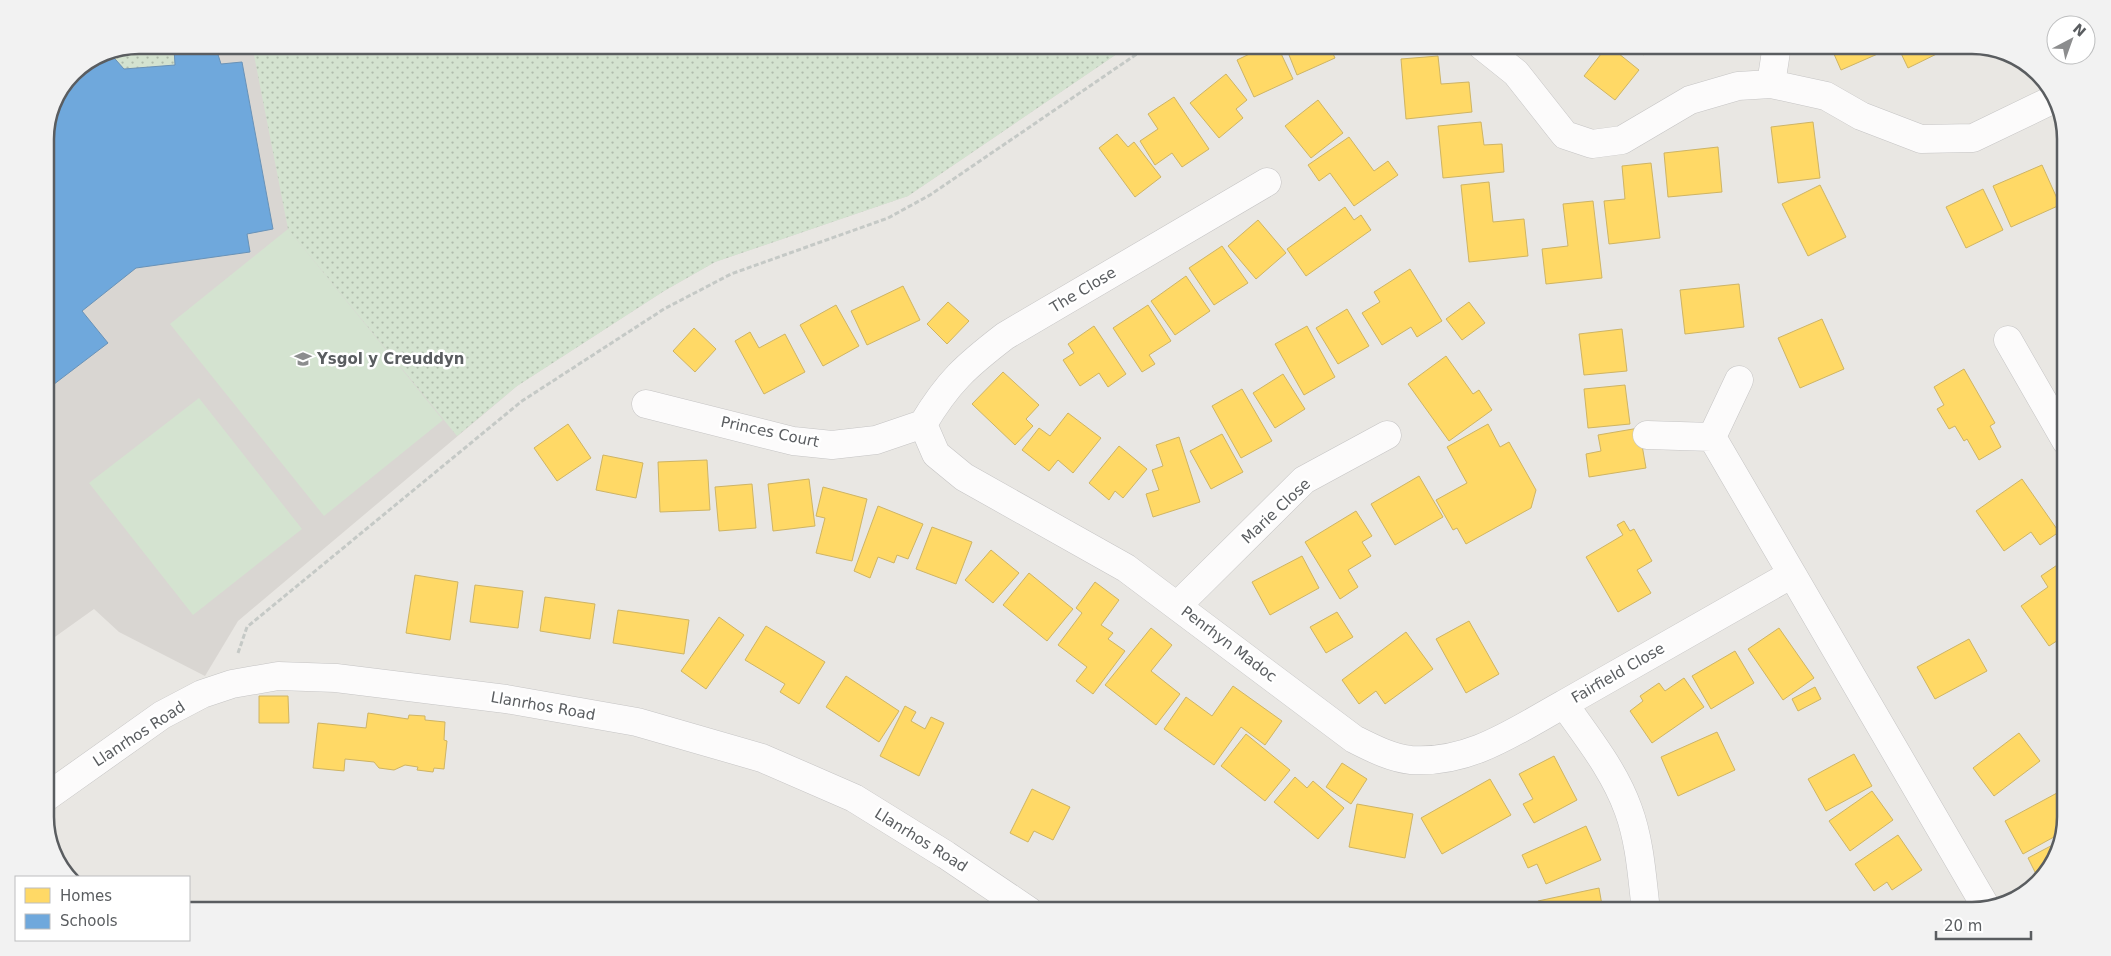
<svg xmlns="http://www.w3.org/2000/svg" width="2111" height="956" viewBox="0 0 2111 956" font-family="'DejaVu Sans',sans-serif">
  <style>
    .education { fill: #d9d6d2 }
    .park { fill: url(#park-dots) }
    .pitch { fill: #d4e3d0 }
    .homes { fill: #ffd966; stroke: #ceb464 }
    .schools { fill: #6fa8dc; stroke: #6992b7 }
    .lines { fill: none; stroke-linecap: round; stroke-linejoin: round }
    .street-casing { stroke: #c5c4c4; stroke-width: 29 }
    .path { stroke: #c5c9c6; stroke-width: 3; stroke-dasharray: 5 2.5; stroke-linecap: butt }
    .street { stroke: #fcfbfb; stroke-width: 28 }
    .labels { text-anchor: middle; stroke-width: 5; stroke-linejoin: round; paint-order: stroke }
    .street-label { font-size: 15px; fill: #5a5d60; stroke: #fff }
    .poi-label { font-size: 15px; font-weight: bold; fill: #5a5d60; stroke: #fff; text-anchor: start }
    .rim { fill: none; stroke: #5a5d60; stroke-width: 2.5 }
  </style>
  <defs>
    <pattern id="park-dots" width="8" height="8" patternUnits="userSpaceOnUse" patternTransform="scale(1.25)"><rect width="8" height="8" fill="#d4e3d0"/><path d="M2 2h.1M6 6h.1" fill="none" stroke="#afbbac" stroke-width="1.8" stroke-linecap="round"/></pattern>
  </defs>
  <rect width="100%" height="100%" fill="#e9e7e3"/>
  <path class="education" d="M139,45H1130L908,196L715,262L664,291L517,386L238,621L205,676L119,632L94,609L45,644V133L73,72L103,52Z"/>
  <path class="park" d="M139,45H197L174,49L175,65L124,69L108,51Z
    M252,45H1130L908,196L715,262L664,291L517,386L457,436L288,229Z"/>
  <path class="pitch" d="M288,229L443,420L324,516L170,324Z
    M199,398L302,529L193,615L89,483Z"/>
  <path class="homes" d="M1268,45H1277L1293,79L1254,97L1237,60Z
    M1285,45H1329L1335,58L1297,75Z
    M1608,45L1639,70L1615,100L1584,76Z
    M1631,45H1651L1644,55Z
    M1830,45H1887L1889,49L1841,70Z
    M1897,45H1955L1908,68Z
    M1438,56L1441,84L1469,82L1472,112L1406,119L1401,59Z
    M1226,74L1247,100L1236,109L1243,118L1219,138L1190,103Z
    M1174,97L1209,149L1182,167L1172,153L1155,165L1140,141L1158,129L1148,114Z
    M1318,100L1343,133L1311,158L1285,126Z
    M1481,122L1484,145L1502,144L1504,172L1443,178L1438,126Z
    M1813,122L1820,178L1778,183L1771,127Z
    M1117,134L1128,147L1134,142L1161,177L1135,197L1099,148Z
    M1349,137L1374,171L1388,161L1398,175L1354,206L1330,173L1319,181L1308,165Z
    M1718,147L1722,192L1668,197L1664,153Z
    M1651,163L1660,238L1609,244L1604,201L1625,199L1622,166Z
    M2042,165L2060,205L2011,227L1993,186Z
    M1489,182L1493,222L1524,219L1528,256L1469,262L1461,185Z
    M1820,185L1846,237L1808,256L1782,204Z
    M1983,189L2003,230L1966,248L1946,207Z
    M1593,201L1602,278L1546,284L1542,249L1568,246L1563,204Z
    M1345,207L1354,220L1361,215L1371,230L1306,276L1287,249Z
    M1258,220L1286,253L1256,279L1228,246Z
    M1222,246L1248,283L1214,305L1189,268Z
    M1410,269L1442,321L1417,337L1411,327L1382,345L1362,313L1380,302L1374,292Z
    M1186,276L1210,311L1175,335L1151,301Z
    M1739,284L1744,327L1685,334L1680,290Z
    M903,286L920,320L867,345L851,311Z
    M948,302L969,321L947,344L927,324Z
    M1469,302L1485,323L1462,340L1446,319Z
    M836,305L859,346L823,366L800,325Z
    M1148,305L1171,341L1149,355L1155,364L1142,372L1113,328Z
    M1347,309L1369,346L1338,364L1316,328Z
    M1822,319L1844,369L1800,388L1778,338Z
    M1094,326L1126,374L1108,387L1099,373L1080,386L1063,360L1074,353L1068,344Z
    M1307,326L1335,377L1304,395L1275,344Z
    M694,328L716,349L695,372L673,351Z
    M1622,329L1627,371L1584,375L1579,334Z
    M750,332L759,348L785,334L805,372L764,394L735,341Z
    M1446,356L1473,394L1479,390L1492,410L1449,441L1408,384Z
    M1964,369L1995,423L1990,426L2001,447L1979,460L1967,439L1964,441L1955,426L1949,429L1937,409L1944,405L1934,387Z
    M1003,372L1039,405L1026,419L1033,426L1015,445L972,404Z
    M1283,374L1305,409L1275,428L1253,393Z
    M1625,385L1630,424L1588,428L1584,389Z
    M1242,389L1272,441L1241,458L1212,406Z
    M1068,413L1101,438L1073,473L1058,460L1049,471L1022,450L1039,428L1050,436Z
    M568,424L591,458L557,481L534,448Z
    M1488,424L1500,447L1509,442L1536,490L1531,508L1466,544L1457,528L1453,530L1436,500L1467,483L1447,447Z
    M1639,428L1646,468L1589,477L1586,454L1601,451L1598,435Z
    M1222,434L1243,472L1211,489L1190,451Z
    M1179,437L1200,502L1153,517L1146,494L1159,490L1152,470L1163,466L1156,445Z
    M1119,446L1147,469L1123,498L1115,491L1109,500L1089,483Z
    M603,455L643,463L636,498L596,490Z
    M707,460L710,510L660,512L658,462Z
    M1419,476L1443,517L1395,545L1371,504Z
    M809,479L815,526L773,531L768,484Z
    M2022,479L2059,532L2040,545L2031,532L2004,551L1976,511Z
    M752,484L756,528L719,531L715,487Z
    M823,487L867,499L852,561L816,553L825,518L816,516Z
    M878,506L923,524L908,559L897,555L894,563L878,557L870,578L854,571Z
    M1356,511L1372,536L1362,542L1371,556L1348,570L1358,587L1340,599L1305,542Z
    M1624,521L1630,531L1634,529L1652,561L1637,570L1651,593L1618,612L1586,557L1623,535L1617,525Z
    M932,527L972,542L956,584L916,569Z
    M991,550L1019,573L993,603L965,580Z
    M1302,556L1319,588L1270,615L1252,582Z
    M2066,559V635L2049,646L2021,606L2048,587L2041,576Z
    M1029,573L1073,609L1047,641L1003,605Z
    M415,575L458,582L450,640L406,633Z
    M1095,582L1119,600L1101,625L1113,633L1108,639L1125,651L1093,694L1076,681L1087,667L1058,645L1082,613L1076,608Z
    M475,585L523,591L518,628L470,622Z
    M545,597L595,604L590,639L540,631Z
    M618,610L689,620L684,654L613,643Z
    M1337,612L1353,637L1326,653L1310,627Z
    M719,617L744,635L706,689L681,671Z
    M1469,621L1499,674L1466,693L1436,639Z
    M766,626L825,662L799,704L780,692L785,684L745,660Z
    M1151,628L1172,645L1151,671L1180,694L1156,725L1105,685Z
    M1779,628L1814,678L1783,700L1748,649Z
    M1406,632L1433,669L1385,704L1376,691L1359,704L1342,680Z
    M1969,639L1987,671L1935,699L1917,667Z
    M1735,651L1754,683L1711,709L1692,676Z
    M846,676L899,711L879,742L826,707Z
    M1684,678L1704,707L1652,743L1630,711L1643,701L1640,696L1659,683L1665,691Z
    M1233,686L1282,721L1265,745L1241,727L1214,765L1164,729L1186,697L1212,716Z
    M1815,687L1821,699L1798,711L1792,699Z
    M259,696H288L289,723H259Z
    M905,706L916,712L911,721L925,729L931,717L944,723L919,776L880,756Z
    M368,713L408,719L409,715L425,716V720L445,722L444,740L447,741L444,769L434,768L433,772L417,770L418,767L405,765L394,770L379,768L374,762L345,759L344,771L313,768L318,723L366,728Z
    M1717,732L1735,770L1678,796L1661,757Z
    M2019,733L2040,761L1994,796L1973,768Z
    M1246,734L1290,770L1265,801L1221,766Z
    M1854,754L1872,786L1826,811L1808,779Z
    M1554,756L1577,800L1534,823L1523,804L1533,799L1519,774Z
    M1342,763L1367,779L1351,804L1326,787Z
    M1295,777L1307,788L1313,781L1344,808L1318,839L1274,802Z
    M1490,779L1511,815L1442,854L1421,818Z
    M1032,789L1070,807L1053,840L1034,831L1028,842L1010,833Z
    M1872,791L1893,820L1850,851L1829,821Z
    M2057,793L2066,810L2063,832L2023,854L2005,821Z
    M1357,804L1413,814L1405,858L1349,847Z
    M1586,826L1601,860L1546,884L1537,864L1528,868L1522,855Z
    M1898,835L1922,870L1892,890L1887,882L1874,891L1855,864Z
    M2062,840L2059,853L2038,878L2028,858Z
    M1599,888L1603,911H1541L1538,901Z"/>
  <path class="schools" d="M197,45H215L221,64L242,62L273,229L247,234L250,252L136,268L82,311L108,343L45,391V133L73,72L103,52L108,51L124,69L175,65L174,48Z"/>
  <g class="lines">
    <g class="street-casing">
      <path id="street" d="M1481,45L1516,73L1565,135L1592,144L1622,140L1690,100L1738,86L1771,84L1826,96L1861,116L1921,139L1973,138L2054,99
        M1771,84L1777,45
        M2008,340L2066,441
        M646,404L793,441L832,445L876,440L923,424
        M923,424L936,454L964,477L1126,568L1354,739C1372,748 1391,758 1411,760C1470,764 1515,731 1564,704
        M923,424C948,382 966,366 1005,336L1267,182
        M1712,437L1739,380
        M1792,574L1986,907
        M1178,605L1304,480L1387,435
        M45,798L162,715L202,694L232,684L278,676L336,678L506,699L637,722L762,758L854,798L946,855L1029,911
        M1646,911C1642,877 1640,841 1628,809C1614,770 1587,737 1564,704L1792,574L1712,437L1647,435"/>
    </g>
    <path class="path" d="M238,653L247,627L522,401L664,309L731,274L888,218L930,195L1150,45"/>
    <use href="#street" class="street"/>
  </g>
  <defs>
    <g id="school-bare" transform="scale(1.35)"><path d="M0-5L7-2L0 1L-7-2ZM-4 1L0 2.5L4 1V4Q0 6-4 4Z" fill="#8c8d8e" stroke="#fff" stroke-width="2.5" paint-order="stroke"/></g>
  </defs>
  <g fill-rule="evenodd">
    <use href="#school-bare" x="303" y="359"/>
  </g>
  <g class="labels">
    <g class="street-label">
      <text transform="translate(1083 290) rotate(-31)" y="5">The Close</text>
      <text transform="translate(770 432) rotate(12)" y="5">Princes Court</text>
      <text transform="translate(1276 511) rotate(-43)" y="5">Marie Close</text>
      <text transform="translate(1229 644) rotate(37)" y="5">Penrhyn Madoc</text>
      <text transform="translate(1618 673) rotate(-30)" y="5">Fairfield Close</text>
      <text transform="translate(543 706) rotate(10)" y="5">Llanrhos Road</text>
      <text transform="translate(139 734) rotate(-33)" y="5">Llanrhos Road</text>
      <text transform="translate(921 840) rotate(32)" y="5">Llanrhos Road</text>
    </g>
    <g class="poi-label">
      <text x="317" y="364">Ysgol y Creuddyn</text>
    </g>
  </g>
  <path d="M0 0H2111V956H0ZM139 54H1972A85 85 0 0 1 2057 139V817A85 85 0 0 1 1972 902H139A85 85 0 0 1 54 817V139A85 85 0 0 1 139 54Z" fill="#f2f2f2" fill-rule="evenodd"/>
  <path class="rim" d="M139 54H1972A85 85 0 0 1 2057 139V817A85 85 0 0 1 1972 902H139A85 85 0 0 1 54 817V139A85 85 0 0 1 139 54Z"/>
  <rect x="15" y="876" width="175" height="65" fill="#ffffff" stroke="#bdbebf"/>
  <rect x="25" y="888" width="25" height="15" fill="#ffd966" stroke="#bdbebf"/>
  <text x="60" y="901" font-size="15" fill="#5a5d60">Homes</text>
  <rect x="25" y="914" width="25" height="15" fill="#6fa8dc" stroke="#bdbebf"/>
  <text x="60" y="926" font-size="15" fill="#5a5d60">Schools</text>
  <g transform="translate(2071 40) rotate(41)"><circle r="24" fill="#ffffff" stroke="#bdbebf"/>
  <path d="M0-4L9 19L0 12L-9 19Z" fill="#8c8d8e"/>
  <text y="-8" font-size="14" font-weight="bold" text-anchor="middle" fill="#5a5d60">N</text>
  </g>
  <path d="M1936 931v8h95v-8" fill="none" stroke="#5a5d60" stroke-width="2.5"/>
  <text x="1944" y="931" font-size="15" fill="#5a5d60" stroke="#ffffff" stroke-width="4" paint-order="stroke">20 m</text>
</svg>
